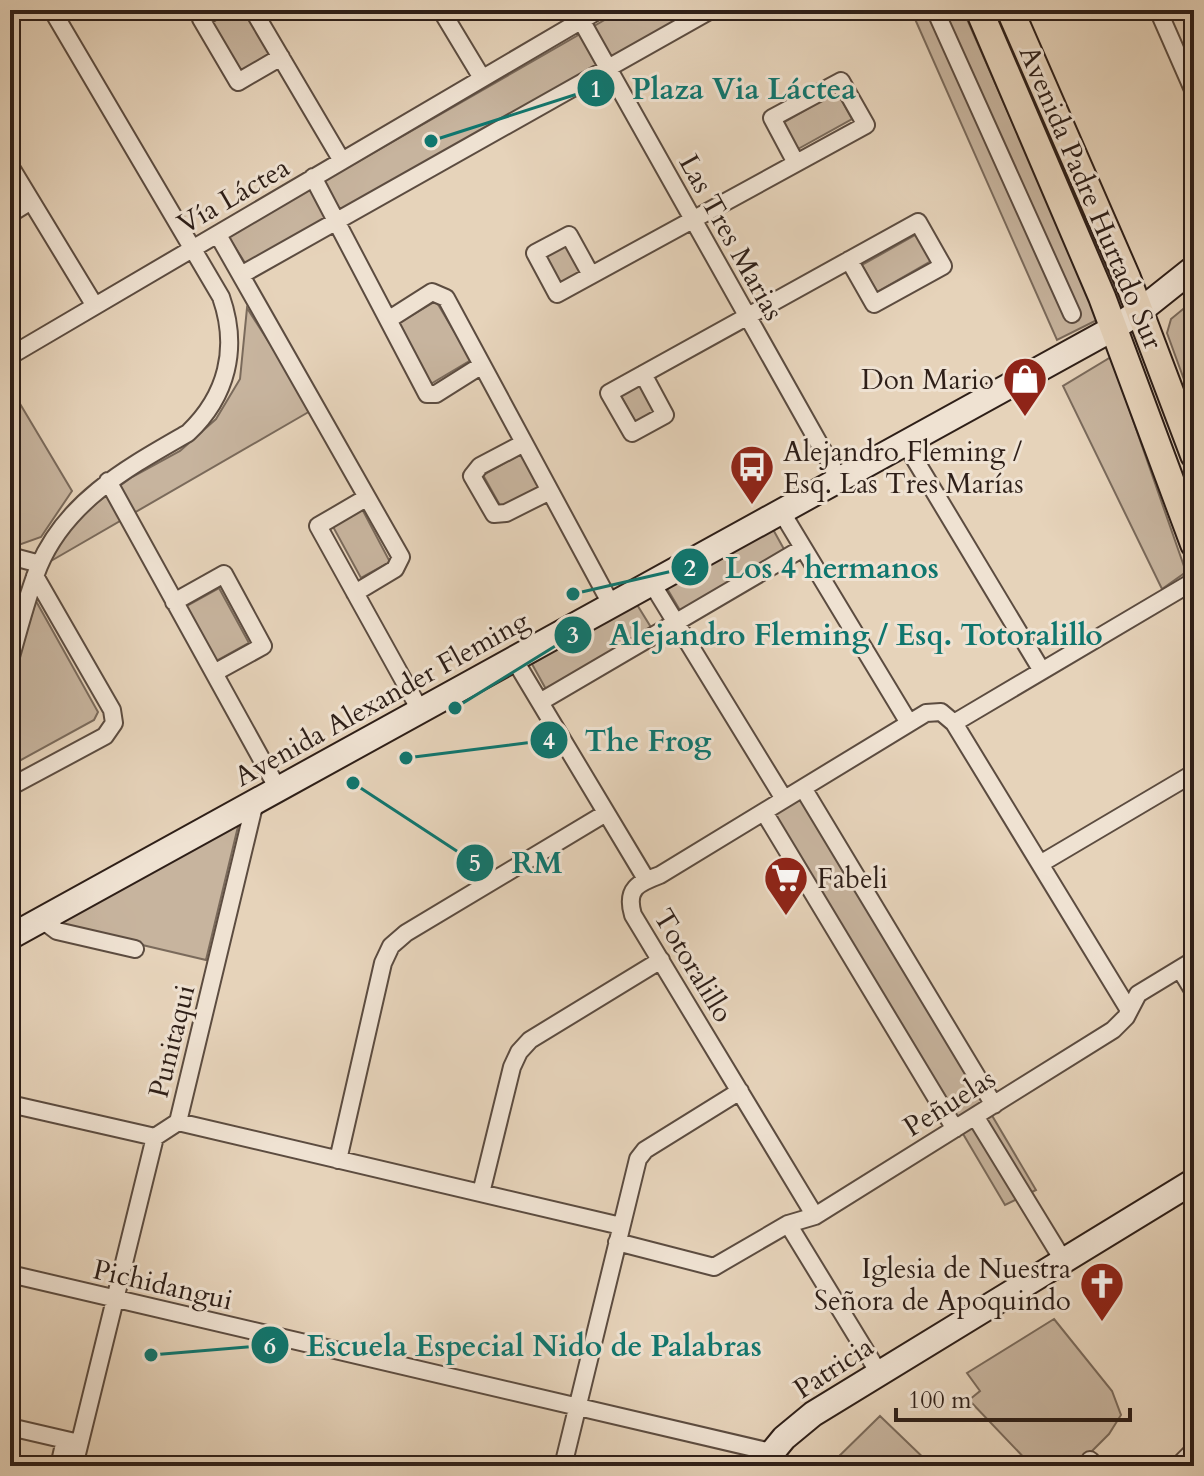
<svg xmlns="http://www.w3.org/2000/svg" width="1204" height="1476" viewBox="0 0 1204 1476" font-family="Cardo,serif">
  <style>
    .green { fill: #c7b49e; stroke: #7a6a5b; stroke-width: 2 }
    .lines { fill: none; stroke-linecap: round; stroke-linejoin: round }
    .street-casing { stroke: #5c4c40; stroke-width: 20 }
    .secondary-casing { stroke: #2e1f18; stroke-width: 28 }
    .primary-casing { stroke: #2e1f18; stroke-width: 30 }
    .street { stroke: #efe2d2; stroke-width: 16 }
    .secondary { stroke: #efe2d2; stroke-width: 24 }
    .primary { stroke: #e6d3ba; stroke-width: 26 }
    .labels { text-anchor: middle; stroke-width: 6; stroke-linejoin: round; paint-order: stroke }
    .street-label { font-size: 28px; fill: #2e1f18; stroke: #efe2d2 }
    .poi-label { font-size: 28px; fill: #2e1f18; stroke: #efe2d2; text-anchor: end }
    .leader { fill: none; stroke: #0f766e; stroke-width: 3 }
    .callout-dot { fill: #0f766e; stroke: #efe2d2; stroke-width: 3 }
    .mark-label { font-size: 24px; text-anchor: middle; font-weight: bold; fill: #fff }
    .callout-label { font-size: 30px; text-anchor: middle; font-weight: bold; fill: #0f766e; stroke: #efe2d2; stroke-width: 6; stroke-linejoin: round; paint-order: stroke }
  </style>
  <rect width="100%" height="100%" fill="#e6d3ba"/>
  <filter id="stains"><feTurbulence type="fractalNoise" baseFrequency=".0025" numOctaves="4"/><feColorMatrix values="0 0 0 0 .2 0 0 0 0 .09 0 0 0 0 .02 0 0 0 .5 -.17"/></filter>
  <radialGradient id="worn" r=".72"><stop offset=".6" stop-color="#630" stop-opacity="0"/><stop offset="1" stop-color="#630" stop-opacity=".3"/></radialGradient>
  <path class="green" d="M230,10H244L271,54L242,72L211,21Z
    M622,10H704L247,266L228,236Z
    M911,10H963L1099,319L1057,340Z
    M985,10H1001L1118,282L1114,285L1090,230L1065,188Z
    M837,92L852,119L798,149L783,123Z
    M917,234L931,261L877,292L862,265Z
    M566,245L581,273L560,285L544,257Z
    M1194,300V320L1191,325L1188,341L1194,358V407L1167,333L1171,319Z
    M436,301L471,360L429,385L394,326Z
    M247,308L312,410L44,565L64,533L91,507L132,477L180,451L216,419L240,379Z
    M1111,357L1186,572L1162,589L1063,386Z
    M642,384L657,411L636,423L621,396Z
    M10,387L72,491L41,537L13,547L10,546Z
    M523,453L542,487L502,509L483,475Z
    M361,507L390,562L361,578L331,523Z
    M770,524L785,551L681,612L665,585Z
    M219,588L249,643L211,664L181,609Z
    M36,601L98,712L94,720L10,766V685Z
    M636,603L652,629L547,691L532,664Z
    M802,794L1036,1190L1005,1205L774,814Z
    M241,814L206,960L45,922Z
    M1054,1319L1112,1391L1121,1415L1109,1434L1077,1466H1032L969,1400L980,1391L967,1373Z
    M880,1416L932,1466H829Z"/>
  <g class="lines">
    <g class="street-casing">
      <path id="street" d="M215,10L201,19L238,82L281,57
        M253,10L342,161
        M441,10L482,78
        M935,10L1072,314
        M1158,10L1194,92
        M581,20L839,479
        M10,166L95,306
        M313,177L427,394H436L482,365
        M10,214L31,201
        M218,235L401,557L395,569L355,593
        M241,275L711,10
        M591,275L569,235L535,253L557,294L866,125L841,81L772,118L796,163
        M388,320L432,292L446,298L611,604
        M10,356L599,10
        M643,374L665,415L632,433L609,393C712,336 815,279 918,222L943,266L874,304L849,260
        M524,443L480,466L472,476L494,514L506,513L550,491
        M905,443L1042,671
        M108,481L278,789
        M366,498L318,526L420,710
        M781,511L909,723
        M10,556L40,564
        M651,582L784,799
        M174,602L224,574L263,646L214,673
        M514,659L646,879
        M10,660C19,629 27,596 39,566C67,500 129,467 188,433C227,396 239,348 221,297L52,10
        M540,702L803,548
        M954,723L1194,581
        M10,787L105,736L114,723L112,710L35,576
        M803,788L994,1105
        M764,812L955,1129
        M1040,864L1194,773
        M41,919L57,931L135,949
        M1180,969L1194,992
        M10,1104L155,1137
        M975,1116L1063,1260
        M178,1122L621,1226
        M338,1160L383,963L391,946L406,933L606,813
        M481,1193L512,1067L519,1052L530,1040L661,960
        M815,1216L633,915C625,888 639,883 660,875L926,713L941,712L954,723L1129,1010
        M788,1224L879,1373
        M617,1242L714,1267L788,1224L815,1216L1113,1030L1126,1017L1138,994L1194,960
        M10,1274L771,1452
        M10,1427L79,1443
        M1090,1460L1096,1466
        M59,1466L65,1440
        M74,1466L155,1137L178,1122L255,802
        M563,1466L638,1159L645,1150L740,1091
        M1178,1466L1194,1450"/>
    </g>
    <g class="secondary-casing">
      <path id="secondary" d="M10,937L1114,328L1140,311L1194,268
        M761,1466L784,1438L813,1414L1194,1181"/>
    </g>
    <g class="primary-casing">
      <path id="primary" d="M979,10L1102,297L1194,544
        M1010,10L1127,278L1194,455"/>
    </g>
    <use href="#street" class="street"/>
    <use href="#secondary" class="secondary"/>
    <use href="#primary" class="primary"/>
  </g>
  <defs>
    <g id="shop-pin" transform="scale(2.3)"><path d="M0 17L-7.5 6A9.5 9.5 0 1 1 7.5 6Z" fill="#8f2418" stroke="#efe2d2"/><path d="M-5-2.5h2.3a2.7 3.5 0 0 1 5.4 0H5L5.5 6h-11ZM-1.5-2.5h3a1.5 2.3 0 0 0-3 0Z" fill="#fff"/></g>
    <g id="bus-pin" transform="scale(2.3)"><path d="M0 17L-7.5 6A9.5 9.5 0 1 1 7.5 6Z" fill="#8f2418" stroke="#efe2d2"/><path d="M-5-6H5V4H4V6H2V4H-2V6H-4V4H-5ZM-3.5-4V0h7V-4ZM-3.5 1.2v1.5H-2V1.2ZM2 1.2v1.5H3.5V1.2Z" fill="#fff"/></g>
    <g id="supermarket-pin" transform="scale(2.3)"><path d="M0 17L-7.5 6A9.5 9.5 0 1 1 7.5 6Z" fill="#8f2418" stroke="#efe2d2"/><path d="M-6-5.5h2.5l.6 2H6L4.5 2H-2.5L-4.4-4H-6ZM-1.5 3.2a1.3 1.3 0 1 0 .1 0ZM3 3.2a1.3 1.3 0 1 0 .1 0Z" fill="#fff"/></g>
    <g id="church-pin" transform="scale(2.3)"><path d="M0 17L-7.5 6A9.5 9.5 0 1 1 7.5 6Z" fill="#8f2418" stroke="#efe2d2"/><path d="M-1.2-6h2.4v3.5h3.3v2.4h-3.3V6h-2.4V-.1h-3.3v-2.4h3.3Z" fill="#fff"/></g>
  </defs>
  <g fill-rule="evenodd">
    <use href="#shop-pin" x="1025" y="379"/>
    <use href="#bus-pin" x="752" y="467"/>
    <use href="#supermarket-pin" x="786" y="878"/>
    <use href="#church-pin" x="1102" y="1284"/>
  </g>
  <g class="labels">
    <g class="street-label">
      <text transform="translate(233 195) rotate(-30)" y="10">Vía Láctea</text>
      <text transform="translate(1092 197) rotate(67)" y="10">Avenida Padre Hurtado Sur</text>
      <text transform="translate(732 237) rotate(61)" y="10">Las Tres Marias</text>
      <text transform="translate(381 698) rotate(-29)" y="10">Avenida Alexander Fleming</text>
      <text transform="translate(694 965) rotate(59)" y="10">Totoralillo</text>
      <text transform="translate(171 1041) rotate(-76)" y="10">Punitaqui</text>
      <text transform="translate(949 1102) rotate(-32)" y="10">Peñuelas</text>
      <text transform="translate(163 1284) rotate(13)" y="10">Pichidangui</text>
      <text transform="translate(833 1367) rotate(-33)" y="10">Patricia</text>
    </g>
    <g class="poi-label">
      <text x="994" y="389">Don Mario</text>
      <text x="783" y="461" text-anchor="start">Alejandro Fleming /<tspan x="783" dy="32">Esq. Las Tres Marías</tspan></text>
      <text x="817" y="888" text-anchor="start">Fabeli</text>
      <text x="1071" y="1278">Iglesia de Nuestra<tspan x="1071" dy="32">Señora de Apoquindo</tspan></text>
    </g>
  </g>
  <path class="leader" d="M431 141L596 88M573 594L690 567M455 708L573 635M406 758L549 740M353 783L475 863M151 1355L270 1345"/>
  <g class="callout-dot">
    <circle cx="431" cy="141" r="8"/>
    <circle cx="573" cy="594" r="8"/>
    <circle cx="455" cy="708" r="8"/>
    <circle cx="406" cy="758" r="8"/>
    <circle cx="353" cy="783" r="8"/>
    <circle cx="151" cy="1355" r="8"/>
    <circle cx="596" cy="88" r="20"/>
    <circle cx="690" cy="567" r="20"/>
    <circle cx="573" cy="635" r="20"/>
    <circle cx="549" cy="740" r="20"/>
    <circle cx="475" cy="863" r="20"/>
    <circle cx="270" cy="1345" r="20"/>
  </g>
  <g class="mark-label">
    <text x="596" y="97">1</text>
    <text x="690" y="576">2</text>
    <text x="573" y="643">3</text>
    <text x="549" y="749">4</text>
    <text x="475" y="871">5</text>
    <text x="270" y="1354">6</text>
  </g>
  <g class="callout-label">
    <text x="744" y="99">Plaza Via Láctea</text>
    <text x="832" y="578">Los 4 hermanos</text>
    <text x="856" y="645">Alejandro Fleming / Esq. Totoralillo</text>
    <text x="648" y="751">The Frog</text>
    <text x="537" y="873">RM</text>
    <text x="534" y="1356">Escuela Especial Nido de Palabras</text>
  </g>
  <rect width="1204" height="1476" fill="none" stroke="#e6d3ba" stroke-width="40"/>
  <rect x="12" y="12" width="1180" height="1452" fill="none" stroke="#2e1f18" stroke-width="4"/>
  <rect x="20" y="20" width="1164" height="1436" fill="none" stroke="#2e1f18" stroke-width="2"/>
  <path d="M896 1408v12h234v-12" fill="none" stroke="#2e1f18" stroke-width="4"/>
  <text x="908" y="1408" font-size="24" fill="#2e1f18" stroke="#efe2d2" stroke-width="6" paint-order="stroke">100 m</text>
  <rect width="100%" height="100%" filter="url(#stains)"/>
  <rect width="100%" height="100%" fill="url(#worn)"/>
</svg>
